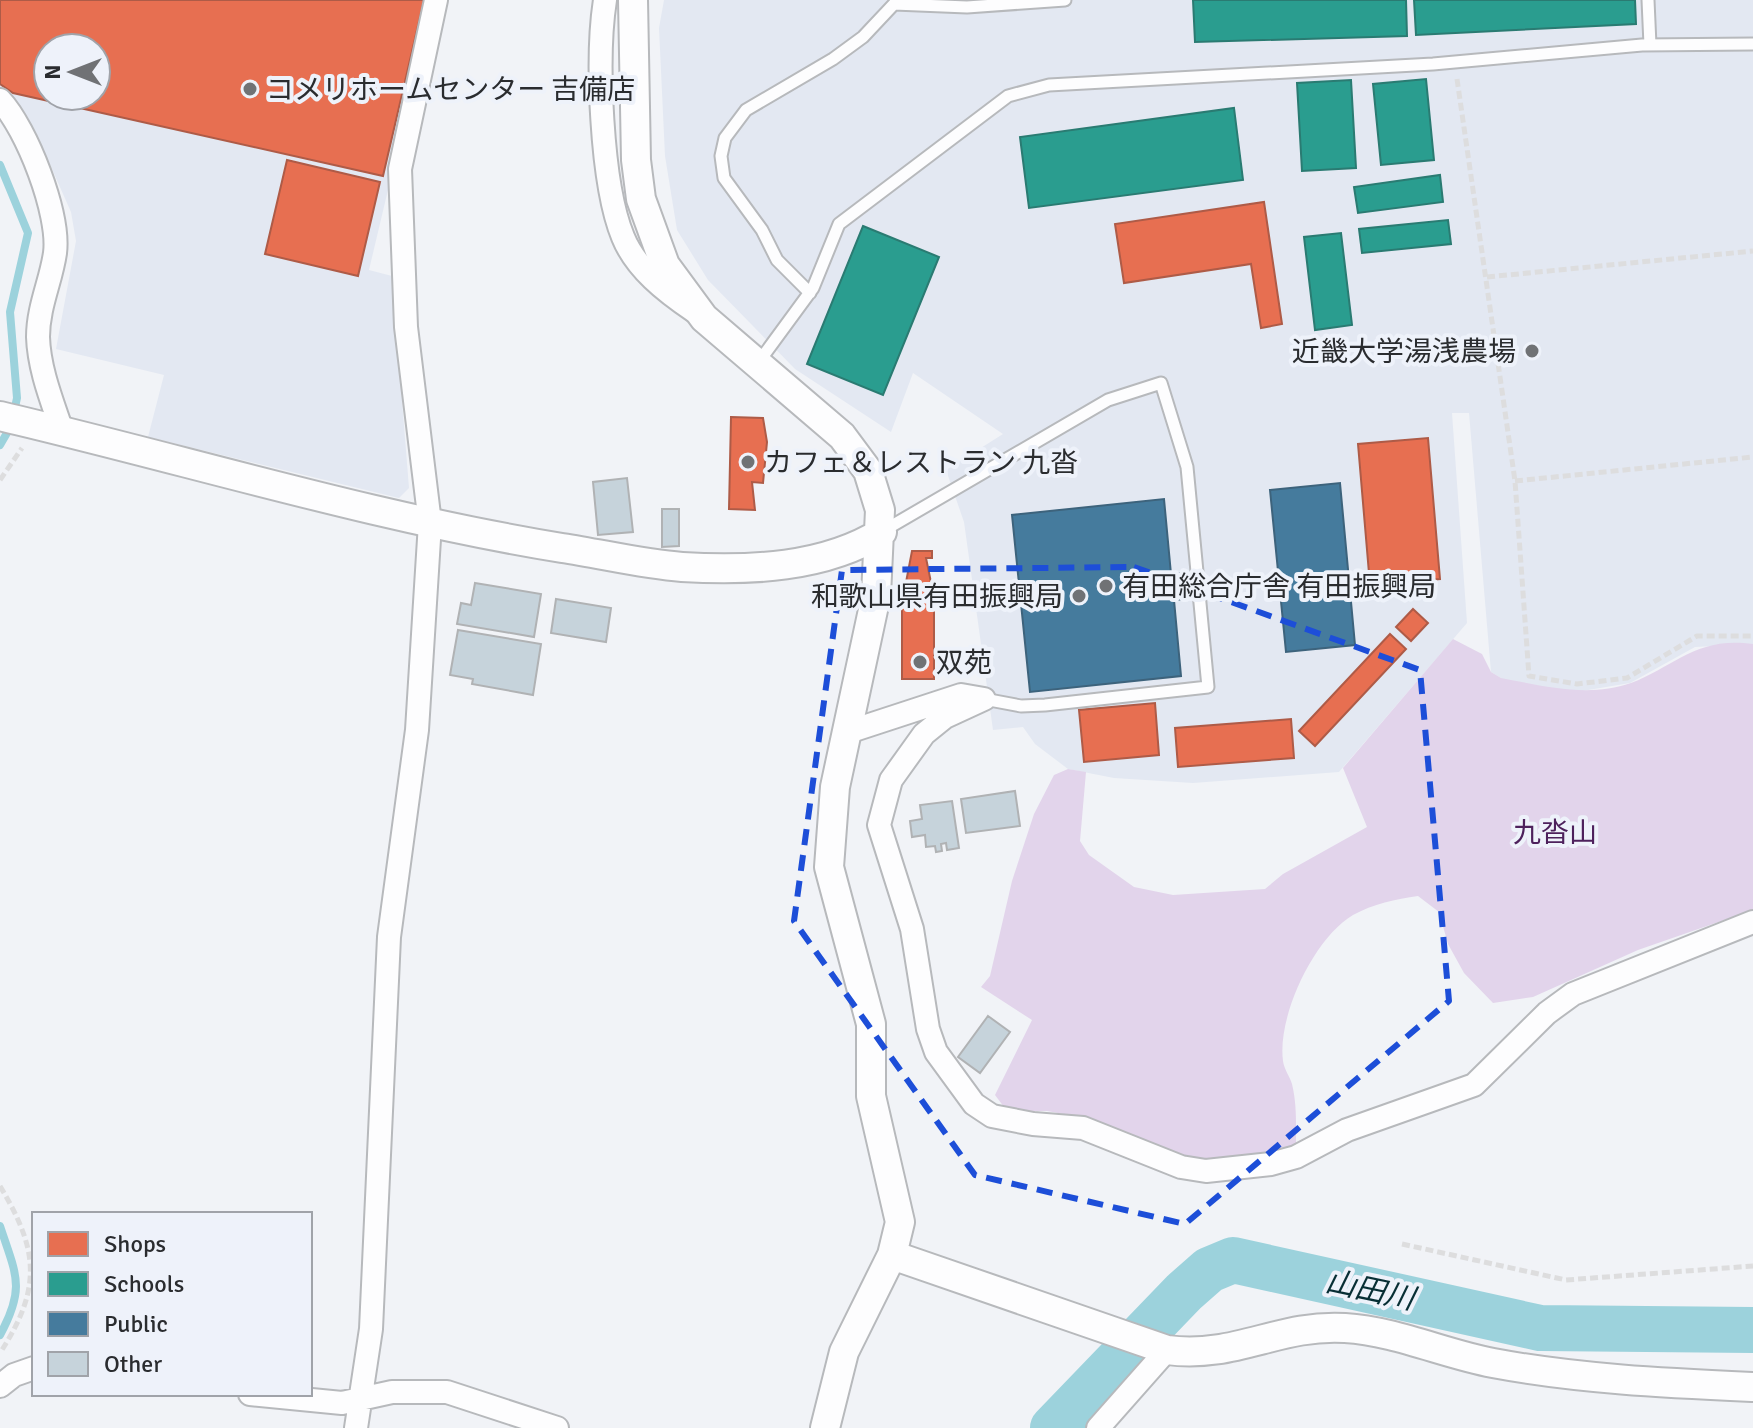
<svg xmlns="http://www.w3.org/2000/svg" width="1753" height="1428" viewBox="0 0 1753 1428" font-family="Signika,'Noto Sans JP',sans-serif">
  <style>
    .built { fill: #e3e8f2; fill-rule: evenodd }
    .green { fill: #e2d4eb }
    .shops { fill: #e76f51; stroke: #ae5b47; stroke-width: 2; fill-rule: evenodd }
    .schools { fill: #2a9d8f; stroke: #2a7b72; stroke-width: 2 }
    .public { fill: #457b9d; stroke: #3d637c; stroke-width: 2 }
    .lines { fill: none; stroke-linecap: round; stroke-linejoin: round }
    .stream { stroke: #9cd2dc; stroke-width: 8 }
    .river { stroke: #9cd2dc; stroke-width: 46 }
    .building { fill: #c6d3db; stroke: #b0b2b4; stroke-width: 2 }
    .service-casing { stroke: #b7b9bc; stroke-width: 15 }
    .minor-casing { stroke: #b7b9bc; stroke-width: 26 }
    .tertiary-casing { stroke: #b7b9bc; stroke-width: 32 }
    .path { stroke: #ddddde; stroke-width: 5; stroke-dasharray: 8 4; stroke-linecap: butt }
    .service { stroke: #fdfdfe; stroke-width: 11 }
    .minor { stroke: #fdfdfe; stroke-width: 22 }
    .tertiary { stroke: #fdfdfe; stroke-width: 28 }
    .marked { fill: none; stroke: #1d4ed8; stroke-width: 6; stroke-dasharray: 16 10; stroke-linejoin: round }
    .poi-dot { fill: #707275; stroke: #eef2fa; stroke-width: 3 }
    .labels { text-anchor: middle; stroke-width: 8; stroke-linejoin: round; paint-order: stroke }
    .poi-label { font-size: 28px; fill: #2a2c2f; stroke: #eef2fa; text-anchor: start }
    .park-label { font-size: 28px; fill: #4d215c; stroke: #eef2fa }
    .water-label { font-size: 30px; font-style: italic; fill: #082f35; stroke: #eef2fa }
  </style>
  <rect width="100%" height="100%" fill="#f1f3f7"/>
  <path class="built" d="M0,0H433L369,270L392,276L409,488L399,498L148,437L164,375L56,349L76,241L71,212L36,133L0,93ZM48,48H96V96H48Z
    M664,0H1753V644L1695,647L1630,683L1576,692L1509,683L1491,672L1469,413H1452L1467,623L1339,772L1193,783L1114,778L1068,769L1035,744L1023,727L993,730L964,522L946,470L1003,434L913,373L891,432L795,369L708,280L677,230L665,156L659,28Z"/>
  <path class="green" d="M1453,639L1482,654L1491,672L1501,678C1544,686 1588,698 1631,683C1675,666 1697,636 1753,644V910L1638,950L1533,997L1493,1003L1464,973L1448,944L1439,912L1418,896C1396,899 1373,904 1353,915C1314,938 1277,1016 1283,1061C1284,1069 1290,1077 1292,1084C1297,1104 1296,1126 1296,1146L1265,1155L1186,1160L1092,1119L1047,1111H1007L995,1095L1032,1020L981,987L990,976L1012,881L1034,814L1054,775L1068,769L1086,772L1080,841L1089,855L1134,887L1173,895L1265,889L1283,874L1367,827L1343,768Z"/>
  <path class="shops" d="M0,0H424L383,176L13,93L0,84ZM48,48H96V96H48Z
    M287,160L380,182L358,276L265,254Z
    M1264,202L1282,324L1261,328L1251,264L1124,283L1115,224Z
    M731,417L763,418L767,442L763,483L752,482L755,510L729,509Z
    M1428,438L1440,579L1370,585L1358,444Z
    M912,551H932V558H926L934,597V679H902V603Z
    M1413,609L1428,623L1411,641L1396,627Z
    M1390,634L1406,649L1315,746L1299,731Z
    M1155,703L1159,755L1084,762L1079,710Z
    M1291,719L1294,758L1178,767L1175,728Z"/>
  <path class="schools" d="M1193,0H1406L1407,36L1195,42Z
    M1414,0H1635L1636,24L1416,35Z
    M1426,79L1434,160L1381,165L1373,84Z
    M1351,80L1356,168L1302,171L1297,83Z
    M1234,108L1243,180L1029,208L1020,137Z
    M1440,175L1443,202L1358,213L1354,187Z
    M1448,220L1451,244L1362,253L1359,229Z
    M863,226L939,257L883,395L807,364Z
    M1341,233L1352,325L1315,330L1304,237Z"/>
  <path class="public" d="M1340,483L1355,645L1286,652L1270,490Z
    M1164,499L1171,574L1191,572L1194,598L1174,600L1181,676L1030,692L1012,515Z"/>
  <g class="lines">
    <path class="stream" d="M0,165L28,233L10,312L17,398L11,426L0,445
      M0,1226C16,1275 26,1287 0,1335"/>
    <path class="river" d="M1053,1428L1184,1292L1209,1270L1233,1260L1540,1328L1753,1330"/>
  </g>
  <path class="building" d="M627,478L633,532L598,535L593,482Z
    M662,509H679V546L662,547Z
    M475,583L541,594L534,637L457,624L461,603L471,605Z
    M556,599L611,608L606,642L551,633Z
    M458,630L541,644L533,695L472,684L473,679L450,675Z
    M1015,791L1020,826L966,833L961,799Z
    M952,801L959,848L947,850L946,843L941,844L942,851L936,852L935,846L926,847L925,835L912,837L910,821L922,819L920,805Z
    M988,1016L1010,1032L980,1073L958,1057Z"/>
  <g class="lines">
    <g class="service-casing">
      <path id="service" d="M1648,0L1650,45
        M810,293L777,260L762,230L724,178L721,156L725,138L746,110L833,59L863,37L894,4L967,7L1065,0
        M758,363L813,288L839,224L1008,96L1049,85L1433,64L1642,45L1753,44
        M883,531L1108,400L1161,383L1187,467L1208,687L1045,705L1021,706L984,699"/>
    </g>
    <g class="minor-casing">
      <path id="minor" d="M605,0C596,57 601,184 623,237C636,269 666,292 694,311
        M0,100C27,129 60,214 55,253C51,281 38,307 38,337C39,369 52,401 62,431
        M848,732L961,695L984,699L945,717L924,734L891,780L879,825L912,929L928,1029L936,1052L974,1104L992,1116L1033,1124L1083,1128L1181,1167L1206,1171L1271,1164L1296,1157L1347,1130L1474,1085L1547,1013L1573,994L1753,922
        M0,1386L14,1375L34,1368
        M250,1394L342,1403L392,1392H447L557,1428
        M356,1428L371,1329L389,937L417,730L430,523L406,327L400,169L436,0
        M1098,1428L1167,1350"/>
    </g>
    <g class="tertiary-casing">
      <path id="tertiary" d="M633,0L636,160L641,199L665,265L704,318L842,436L868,471L880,510L876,596L835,787L829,867L871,1024V1096L900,1222L892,1255L844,1352L825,1428
        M0,416C187,460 372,517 562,548C602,554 642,564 682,567C749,571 825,568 882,532
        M892,1255L1167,1350C1236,1359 1278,1324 1345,1328C1395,1331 1445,1354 1493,1363C1578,1379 1666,1383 1753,1387"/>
    </g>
    <path class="path" d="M1457,79L1515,481L1529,676L1577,684L1627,678L1697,636H1753
      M1487,277L1753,251
      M0,480L22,448
      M1515,481L1753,457
      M0,1186C39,1251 42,1288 0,1353
      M1402,1244L1566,1280L1753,1266"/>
    <use href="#service" class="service"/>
    <use href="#minor" class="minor"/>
    <use href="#tertiary" class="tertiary"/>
  </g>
  <path class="marked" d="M1134,567L1420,670L1449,1001L1185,1224L975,1175L794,921L842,570Z"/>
  <g class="poi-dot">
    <circle cx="250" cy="89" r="8"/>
    <circle cx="1532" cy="351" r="8"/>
    <circle cx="748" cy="462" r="8"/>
    <circle cx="1106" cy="586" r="8"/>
    <circle cx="1079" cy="596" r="8"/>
    <circle cx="920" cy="662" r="8"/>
  </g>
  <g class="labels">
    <g class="poi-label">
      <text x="266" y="99">コメリホームセンター 吉備店</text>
      <text x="1516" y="361" text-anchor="end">近畿大学湯浅農場</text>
      <text x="764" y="472">カフェ＆レストラン 九沓</text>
      <text x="1122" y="596">有田総合庁舎 有田振興局</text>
      <text x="1063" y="606" text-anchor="end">和歌山県有田振興局</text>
      <text x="936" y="672">双苑</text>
    </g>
    <g class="park-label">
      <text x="1555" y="842">九沓山</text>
    </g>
    <g class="water-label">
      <text transform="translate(1370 1290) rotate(12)" y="10">山田川</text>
    </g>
  </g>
  <rect x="32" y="1212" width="280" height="184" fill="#eef2fa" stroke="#a0a3a9" stroke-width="2"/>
  <rect x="48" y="1232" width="40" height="24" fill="#e76f51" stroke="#a0a3a9" stroke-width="2"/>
  <text x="104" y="1252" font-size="24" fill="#2a2c2f">Shops</text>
  <rect x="48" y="1272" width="40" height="24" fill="#2a9d8f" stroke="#a0a3a9" stroke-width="2"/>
  <text x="104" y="1292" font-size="24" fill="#2a2c2f">Schools</text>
  <rect x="48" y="1312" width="40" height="24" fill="#457b9d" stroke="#a0a3a9" stroke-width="2"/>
  <text x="104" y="1332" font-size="24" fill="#2a2c2f">Public</text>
  <rect x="48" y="1352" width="40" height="24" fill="#c6d3db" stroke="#a0a3a9" stroke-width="2"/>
  <text x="104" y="1372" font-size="24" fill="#2a2c2f">Other</text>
  <g transform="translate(72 72) rotate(270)"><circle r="38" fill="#eef2fa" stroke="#a0a3a9" stroke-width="2"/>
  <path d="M0-6L14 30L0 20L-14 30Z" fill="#707275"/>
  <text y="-12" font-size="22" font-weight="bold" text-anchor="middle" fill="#2a2c2f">N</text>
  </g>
</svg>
